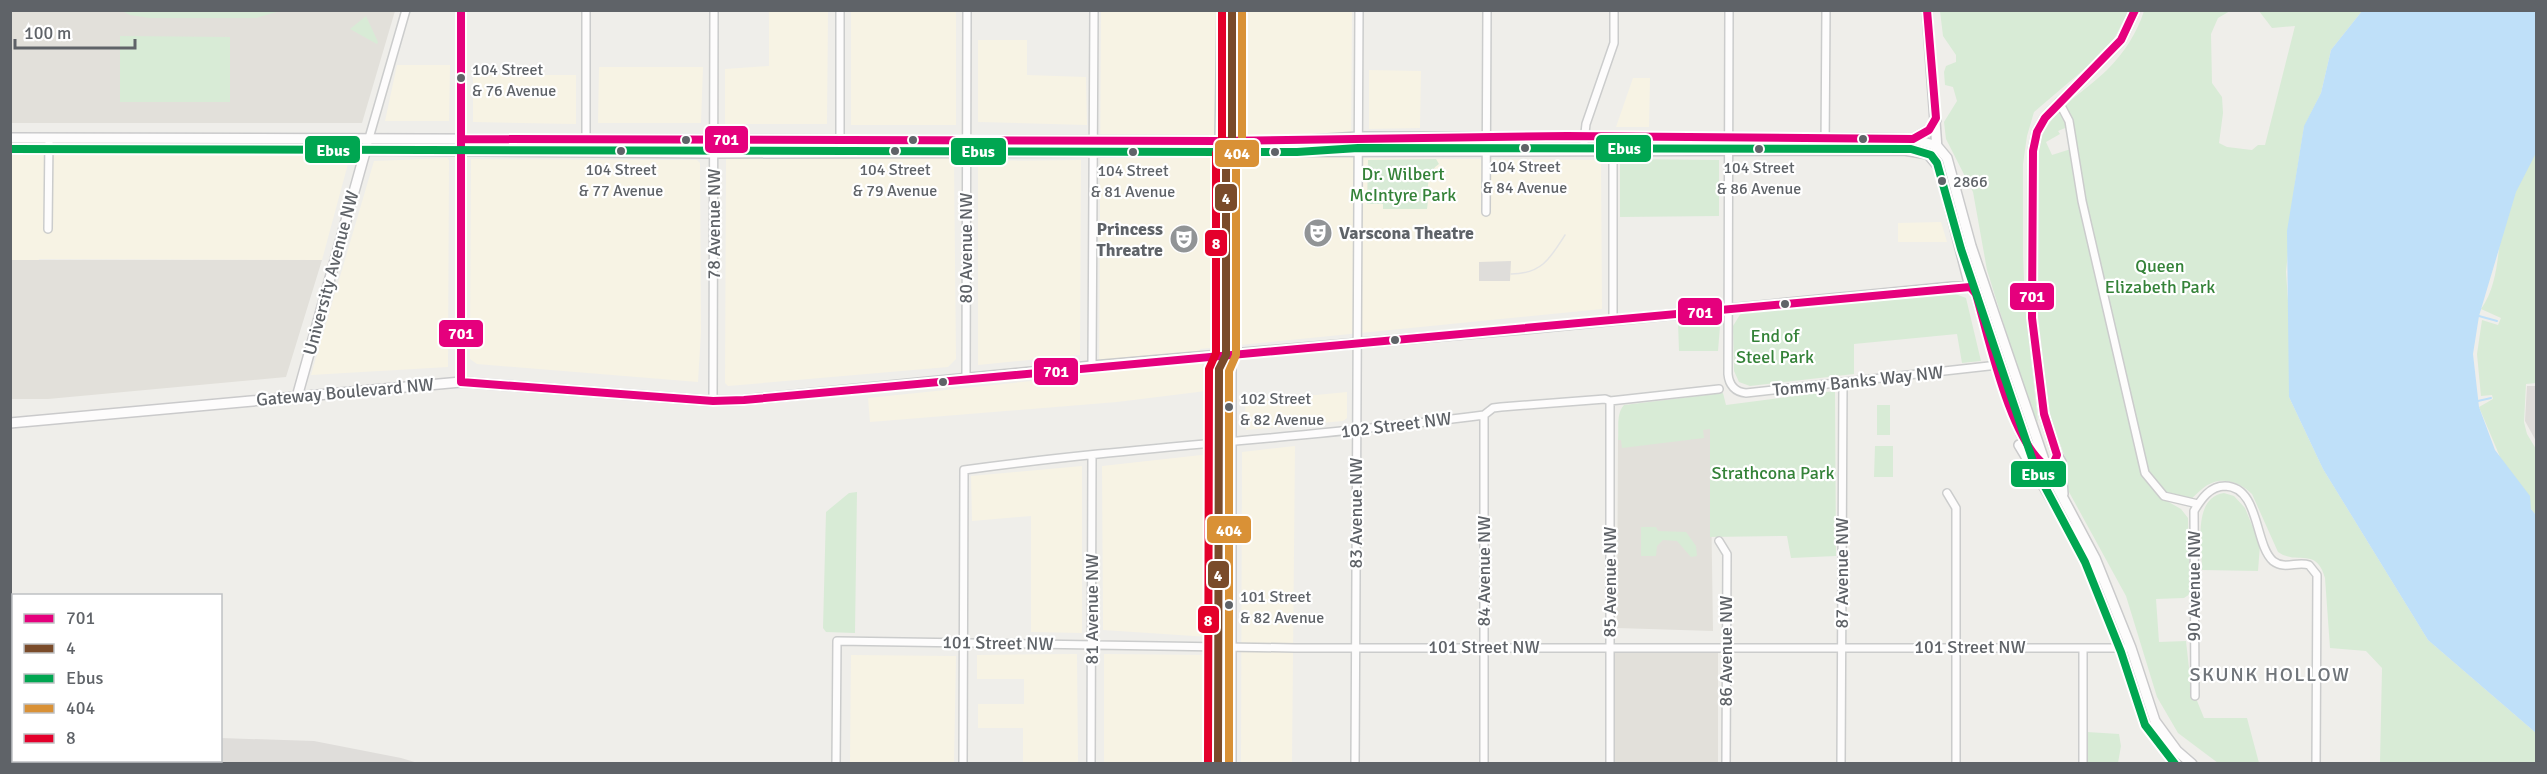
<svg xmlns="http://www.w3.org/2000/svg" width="2547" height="774" viewBox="0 0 2547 774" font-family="Signika,sans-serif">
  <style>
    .commercial { fill: #f7f3e4 }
    .industrial { fill: #dfddda }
    .education { fill: #e2e0da }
    .green { fill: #d8ebd6; fill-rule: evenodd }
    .water { fill: #bfe0f9 }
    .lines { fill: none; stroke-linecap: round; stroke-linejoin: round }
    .stream { stroke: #bfe0f9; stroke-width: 2 }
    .street-casing { stroke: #cbcccc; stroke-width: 10 }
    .secondary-casing { stroke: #cacacb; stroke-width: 12 }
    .street { stroke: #fdfcfc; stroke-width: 7 }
    .secondary { stroke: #fdfcfc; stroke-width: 9 }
    .tram { stroke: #e4e4e4; stroke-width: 1.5 }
    .rail { stroke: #e4e4e4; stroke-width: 2; stroke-dasharray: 1.5 8; stroke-linecap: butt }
    .bus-1-casing { stroke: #fff; stroke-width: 12 }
    .bus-2-casing { stroke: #fff; stroke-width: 12 }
    .bus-3-casing { stroke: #fff; stroke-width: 12 }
    .bus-4-casing { stroke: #fff; stroke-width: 12 }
    .bus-5-casing { stroke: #fff; stroke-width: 12 }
    .bus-1 { stroke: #e5007d; stroke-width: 8 }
    .bus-2 { stroke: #7a4b2a; stroke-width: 8 }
    .bus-3 { stroke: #00a651; stroke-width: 8 }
    .bus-4 { stroke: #d99136; stroke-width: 8 }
    .bus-5 { stroke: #e4002b; stroke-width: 8 }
    .bus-dot { fill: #5f6368; stroke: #fff; stroke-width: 2 }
    .labels { text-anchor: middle; stroke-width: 4.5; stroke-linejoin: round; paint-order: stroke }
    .bus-label { font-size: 16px; fill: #5f6368; stroke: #fff }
    .park-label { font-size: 18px; fill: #348238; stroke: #fff }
    .street-label { font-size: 18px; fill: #5f6368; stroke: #fff }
    .poi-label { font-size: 18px; font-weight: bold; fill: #5f6368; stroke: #fff; text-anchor: end }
    .neighbourhood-label { font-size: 20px; letter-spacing: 1.5px; fill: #70757a; stroke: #fff }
    .line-badge { stroke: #fff; stroke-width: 2 }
    .badge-label { font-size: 16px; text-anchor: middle; font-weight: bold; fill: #fff }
  </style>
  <rect width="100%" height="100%" fill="#efeeea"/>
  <path class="commercial" d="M769,11H828L827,124H725V69L769,66Z
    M851,11H956V125H851Z
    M1101,11H1352L1351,158L1601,160L1602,309L1200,349L1206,391L1117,402L870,422L868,398L1099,374Z
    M978,40H1027V75L1086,77L1087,125L978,122Z
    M397,65H450L449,121H385Z
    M599,67H703L701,123H598Z
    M1369,70L1421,71L1420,128L1369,129Z
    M473,75H576V124L473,122Z
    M1633,78H1650L1649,127H1616Z
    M352,149L322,260L39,259L38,262H11V150Z
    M447,158L449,160L448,367L311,375L374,161Z
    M726,158H954L956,359L948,367L728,386L725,383Z
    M471,159L697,160L700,163L701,332L698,382L477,364L470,359Z
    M1081,160L1080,355L978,365V161Z
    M1941,222L1947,242H1898V223Z
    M1347,392V418L1343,421L1246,430L1245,402Z
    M1295,446L1292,763L1241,764L1242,452Z
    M1210,454L1209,637L1103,630L1102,466Z
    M1082,466V633L1031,632V516L972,521L971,476Z
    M1077,654L1078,763H1023V728H978V704H1024V679H977V655Z
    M1104,654L1208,655V763H1104Z
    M851,655L956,656L954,763H850Z"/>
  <path class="industrial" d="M1511,261L1510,281H1479V262Z
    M2527,386H2536V441L2525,421Z
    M10,732H13L14,760H220L221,738L314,741L401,758L418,763H11Z"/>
  <path class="education" d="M11,11H395L362,123H11Z
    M11,260H322L286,377L48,399H11Z
    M1710,428L1713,631L1617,628L1618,440Z
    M1615,653H1718V763H1615Z"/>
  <path class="green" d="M122,11V10L280,11L256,18H149L130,15Z
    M1940,11H2129L2109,48L2034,112L2027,136L2023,164V256L2025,306L2038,422L2028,402L1987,270L1973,192L1946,139L1944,122L1957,101L1953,87L1945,85L1944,72L1946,66L1956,62V55L1943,36Z
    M2144,11H2230L2218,18L2211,34L2212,83L2222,97L2223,113L2219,143L2227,147L2252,150L2258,145H2265L2295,26L2272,28L2259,11H2362L2331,50L2321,93L2304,127L2295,183L2286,272L2289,315V397L2323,469L2428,640L2536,733V763H2380L2382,668L2366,651L2330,648L2325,578C2316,546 2298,566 2278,552L2252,494C2238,480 2218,475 2202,489C2198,492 2195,496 2191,499L2164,491L2158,496L2181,509L2188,518L2190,594L2184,598L2156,599L2159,642L2186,641L2191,686L2204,718H2247L2259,763H2218L2178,733L2157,697L2126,596L2069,492L2065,457L2050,417L2034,283L2037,150C2047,111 2080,96 2107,70C2124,53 2137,33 2144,11ZM2070,126L2074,148L2052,155L2046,142L2060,134L2058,131Z
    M366,16L378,42L377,44L350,29Z
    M120,36L230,37V102H120Z
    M2536,150V383L2526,384L2524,422L2527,434L2536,449V515L2531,509L2500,457L2479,407L2493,399L2492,395L2481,396L2477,354L2482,320L2498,325L2501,318L2481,309C2498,285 2497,256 2502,228C2507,201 2525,174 2536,150Z
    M1436,159L1439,164C1423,175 1430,192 1427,209H1383V204H1367L1368,160Z
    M1625,159L1719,160V216L1620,217V163Z
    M1953,293L1966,298L1981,361L1962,363L1957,334L1854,344V374L1750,386L1739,382L1734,371L1733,326L1741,313Z
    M1716,318L1720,326L1718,351H1679L1678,322Z
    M1835,391L1836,556L1791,558L1787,536L1710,537V429L1703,430L1704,438L1622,448L1621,440H1618C1619,427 1616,414 1624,405L1723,393L1726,405Z
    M1877,405H1890V435H1877Z
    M1875,446H1893V477H1874Z
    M857,492L855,633L826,632L823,628L826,512L849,493Z
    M2224,493L2234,496L2245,508L2260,545L2258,571L2202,570C2202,546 2192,498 2224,493Z
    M1641,527H1656L1658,531L1686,532L1696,546L1697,556L1691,557L1677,541L1663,540L1657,546L1656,556H1641Z
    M2087,732L2119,734L2121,746L2118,763H2087Z"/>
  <path class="water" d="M2362,11H2536V153L2516,192L2479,316L2473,354L2479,407L2495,450L2530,496L2531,509L2536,515V733L2428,640L2323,469L2289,397L2287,231L2304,126L2321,93L2331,50Z"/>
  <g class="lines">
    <path class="stream" d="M2479,316L2497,321
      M2478,401L2491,398"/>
    <g class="street-casing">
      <path id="street" d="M840,10V139L842,152
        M1729,10L1728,374C1729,385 1735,392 1746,393L1998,365
        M2059,102L2069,121L2082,201L2145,473L2164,496L2198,504
        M1613,137V319
        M369,138L406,10
        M1825,150L1826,10
        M1583,151L1586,124L1614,43V10
        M586,152V10
        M1486,212L1487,10
        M48,229L49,138
        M1092,366L1094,10
        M966,378L967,10
        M713,401L714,10
        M1484,415V764
        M1947,493L1956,508V764
        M1719,541L1727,554L1726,764
        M2195,696L2194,511C2201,499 2210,486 2225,486C2260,487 2254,544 2273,561C2285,570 2297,561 2309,565L2317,575L2316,764
        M836,764L837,641L1295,648H2131
        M963,764L964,470C1137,446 1311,438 1484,415L1493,408L1501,407L1605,399L1610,401L1719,389
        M1091,764L1092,455
        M1355,764L1359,10
        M1610,764V401
        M1841,764L1843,383
        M2083,764V648"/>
    </g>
    <g class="secondary-casing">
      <path id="secondary" d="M1222,10L1220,141L1226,153V355L1231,368V764
        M1927,10L1937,149
        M10,138L1220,141H1297L1358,137L1825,138L1913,139L1937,146L1947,158L1971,246L2046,466L2095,558L2131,648L2155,721L2177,751L2192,764
        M1913,139L1929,130L1936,120
        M1230,145L1232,141V10
        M365,150L714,153L1904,150L1928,154L1939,167
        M1938,162L1970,287L1976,294C1985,322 2019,462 2046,466
        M461,382V10
        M297,397L367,145
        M10,423L461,382L713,401L744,400L1092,366L1534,328L1953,287H1970
        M2019,445L2098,577
        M2063,494L2061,462L2057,455L2044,414L2032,318L2033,151L2037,132L2045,118L2121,40L2135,10
        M1218,764L1219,369L1226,355"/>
    </g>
    <use href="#street" class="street"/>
    <use href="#secondary" class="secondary"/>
    <path class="tram" d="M1511,274C1541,274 1550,259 1565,235"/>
    <path class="rail" d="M135,764L136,760"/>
    <g class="bus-1-casing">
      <path id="bus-1" d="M461,10V382L713,401L744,400L1970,287L1976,294C1989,338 2010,440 2046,466L2054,462L2057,455L2044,414L2032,318L2033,151L2037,132L2045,118L2121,40L2135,10
        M461,139L1220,141L1567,136L1913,139L1929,130L1936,118L1927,10"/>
    </g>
    <g class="bus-2-casing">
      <path id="bus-2" d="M1218,764L1219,369L1226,355V153L1232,141V10"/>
    </g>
    <g class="bus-3-casing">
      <path id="bus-3" d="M10,149L1220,152H1297L1358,148L1911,149L1931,155L1937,163L1961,249L2036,470L2085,562L2121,652L2145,725L2175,764"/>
    </g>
    <g class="bus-4-casing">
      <path id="bus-4" d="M1229,764V371L1236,355V155L1242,141V10"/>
    </g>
    <g class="bus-5-casing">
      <path id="bus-5" d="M1208,764L1209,369L1216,353V153L1222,139V10"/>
    </g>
    <use href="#bus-1" class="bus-1"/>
    <use href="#bus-2" class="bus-2"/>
    <use href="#bus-3" class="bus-3"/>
    <use href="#bus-4" class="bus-4"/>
    <use href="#bus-5" class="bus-5"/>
  </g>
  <defs>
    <g id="theatre-disc" transform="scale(1.5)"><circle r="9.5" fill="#919496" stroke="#fff"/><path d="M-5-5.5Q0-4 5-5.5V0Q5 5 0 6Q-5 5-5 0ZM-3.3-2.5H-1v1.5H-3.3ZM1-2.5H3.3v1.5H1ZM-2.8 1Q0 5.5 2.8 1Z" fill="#fff"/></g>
  </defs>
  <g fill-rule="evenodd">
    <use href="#theatre-disc" x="1318" y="233"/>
    <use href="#theatre-disc" x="1184" y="239"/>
  </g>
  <g class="bus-dot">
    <circle cx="461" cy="78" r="5"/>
    <circle cx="1863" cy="139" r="5"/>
    <circle cx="686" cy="140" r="5"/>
    <circle cx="913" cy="140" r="5"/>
    <circle cx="1525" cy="148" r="5"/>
    <circle cx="1759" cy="149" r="5"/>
    <circle cx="621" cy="151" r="5"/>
    <circle cx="895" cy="151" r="5"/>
    <circle cx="1133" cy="152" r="5"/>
    <circle cx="1275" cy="152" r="5"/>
    <circle cx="1942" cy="181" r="5"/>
    <circle cx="1785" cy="304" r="5"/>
    <circle cx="1395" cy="340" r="5"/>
    <circle cx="943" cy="382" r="5"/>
    <circle cx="1229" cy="407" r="5"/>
    <circle cx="1229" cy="605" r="5"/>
  </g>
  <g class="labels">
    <g class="bus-label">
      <text x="472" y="75" text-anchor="start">104 Street<tspan x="472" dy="21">&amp; 76 Avenue</tspan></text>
      <text x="1525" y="172">104 Street<tspan x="1525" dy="21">&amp; 84 Avenue</tspan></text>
      <text x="1759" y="173">104 Street<tspan x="1759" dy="21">&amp; 86 Avenue</tspan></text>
      <text x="621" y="175">104 Street<tspan x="621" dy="21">&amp; 77 Avenue</tspan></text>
      <text x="895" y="175">104 Street<tspan x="895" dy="21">&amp; 79 Avenue</tspan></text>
      <text x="1133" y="176">104 Street<tspan x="1133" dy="21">&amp; 81 Avenue</tspan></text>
      <text x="1953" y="187" text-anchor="start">2866</text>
      <text x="1240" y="404" text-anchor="start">102 Street<tspan x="1240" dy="21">&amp; 82 Avenue</tspan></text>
      <text x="1240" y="602" text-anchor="start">101 Street<tspan x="1240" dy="21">&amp; 82 Avenue</tspan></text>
    </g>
    <g class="park-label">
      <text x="1403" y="180">Dr. Wilbert<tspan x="1403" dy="21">McIntyre Park</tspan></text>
      <text x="2160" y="272">Queen<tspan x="2160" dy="21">Elizabeth Park</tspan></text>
      <text x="1775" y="342">End of<tspan x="1775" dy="21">Steel Park</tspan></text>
      <text x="1773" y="479">Strathcona Park</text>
    </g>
    <g class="street-label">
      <text transform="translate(714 224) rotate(-90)" y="6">78 Avenue NW</text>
      <text transform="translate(966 248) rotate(-90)" y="6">80 Avenue NW</text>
      <text transform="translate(331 273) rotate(-75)" y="6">University Avenue NW</text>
      <text transform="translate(1858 381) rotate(-6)" y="6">Tommy Banks Way NW</text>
      <text transform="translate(345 392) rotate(-5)" y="6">Gateway Boulevard NW</text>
      <text transform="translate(1396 425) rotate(-7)" y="6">102 Street NW</text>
      <text transform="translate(1356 513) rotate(-90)" y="6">83 Avenue NW</text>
      <text transform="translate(1484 571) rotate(-90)" y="6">84 Avenue NW</text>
      <text transform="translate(1842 573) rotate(-90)" y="6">87 Avenue NW</text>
      <text transform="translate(1610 582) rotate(-90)" y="6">85 Avenue NW</text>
      <text transform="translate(2194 586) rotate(-90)" y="6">90 Avenue NW</text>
      <text transform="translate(1092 609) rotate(-90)" y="6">81 Avenue NW</text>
      <text transform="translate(998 643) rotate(1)" y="6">101 Street NW</text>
      <text x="1484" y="653">101 Street NW</text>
      <text x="1970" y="653">101 Street NW</text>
      <text transform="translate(1726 651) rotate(-90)" y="6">86 Avenue NW</text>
    </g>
    <g class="poi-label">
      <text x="1163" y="235">Princess<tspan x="1163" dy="21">Threatre</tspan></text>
      <text x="1339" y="239" text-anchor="start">Varscona Theatre</text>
    </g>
    <g class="neighbourhood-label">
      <text x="2270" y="681">SKUNK HOLLOW</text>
    </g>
  </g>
  <g class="line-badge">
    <rect x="704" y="125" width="45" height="29" rx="6" fill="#e5007d"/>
    <rect x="1595" y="134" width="57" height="29" rx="6" fill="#00a651"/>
    <rect x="304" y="135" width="57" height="29" rx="6" fill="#00a651"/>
    <rect x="950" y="137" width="57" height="29" rx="6" fill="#00a651"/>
    <rect x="1214" y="139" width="46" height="29" rx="6" fill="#d99136"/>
    <rect x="1214" y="183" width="24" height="29" rx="6" fill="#7a4b2a"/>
    <rect x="1204" y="229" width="24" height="28" rx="6" fill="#e4002b"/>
    <rect x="2009" y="282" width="46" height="29" rx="6" fill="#e5007d"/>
    <rect x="1677" y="297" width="46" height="29" rx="6" fill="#e5007d"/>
    <rect x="438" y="319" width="46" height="29" rx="6" fill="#e5007d"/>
    <rect x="1033" y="357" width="46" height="29" rx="6" fill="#e5007d"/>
    <rect x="2010" y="460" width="57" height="28" rx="6" fill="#00a651"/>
    <rect x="1206" y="515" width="46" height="29" rx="6" fill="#d99136"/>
    <rect x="1207" y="560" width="23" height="29" rx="6" fill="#7a4b2a"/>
    <rect x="1197" y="605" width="23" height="29" rx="6" fill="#e4002b"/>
  </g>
  <g class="badge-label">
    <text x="726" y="145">701</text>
    <text x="1624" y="154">Ebus</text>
    <text x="333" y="156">Ebus</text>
    <text x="978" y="157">Ebus</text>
    <text x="1237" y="159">404</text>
    <text x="1226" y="204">4</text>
    <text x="1216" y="249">8</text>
    <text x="2032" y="302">701</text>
    <text x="1700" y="318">701</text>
    <text x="461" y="339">701</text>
    <text x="1056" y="377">701</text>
    <text x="2038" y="480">Ebus</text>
    <text x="1229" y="536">404</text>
    <text x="1218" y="581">4</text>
    <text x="1208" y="626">8</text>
  </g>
  <rect width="2547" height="774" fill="none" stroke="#5f6368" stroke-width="24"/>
  <rect x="12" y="594" width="210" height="168" fill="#ffffff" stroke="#bfc1c3" stroke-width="1.5"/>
  <rect x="24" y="614" width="30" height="9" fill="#e5007d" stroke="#bfc1c3" stroke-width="1.5"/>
  <text x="66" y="624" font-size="18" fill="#5f6368">701</text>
  <rect x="24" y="644" width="30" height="9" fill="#7a4b2a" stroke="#bfc1c3" stroke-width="1.5"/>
  <text x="66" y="654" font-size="18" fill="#5f6368">4</text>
  <rect x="24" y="674" width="30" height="9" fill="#00a651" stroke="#bfc1c3" stroke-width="1.5"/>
  <text x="66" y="684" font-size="18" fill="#5f6368">Ebus</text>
  <rect x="24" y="704" width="30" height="9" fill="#d99136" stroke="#bfc1c3" stroke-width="1.5"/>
  <text x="66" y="714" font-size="18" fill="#5f6368">404</text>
  <rect x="24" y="734" width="30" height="9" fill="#e4002b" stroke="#bfc1c3" stroke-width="1.5"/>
  <text x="66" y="744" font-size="18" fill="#5f6368">8</text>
  <path d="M15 39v9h120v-9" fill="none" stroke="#5f6368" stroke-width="3"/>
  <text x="24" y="39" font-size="18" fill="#5f6368" stroke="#ffffff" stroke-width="4.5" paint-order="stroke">100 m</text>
</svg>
